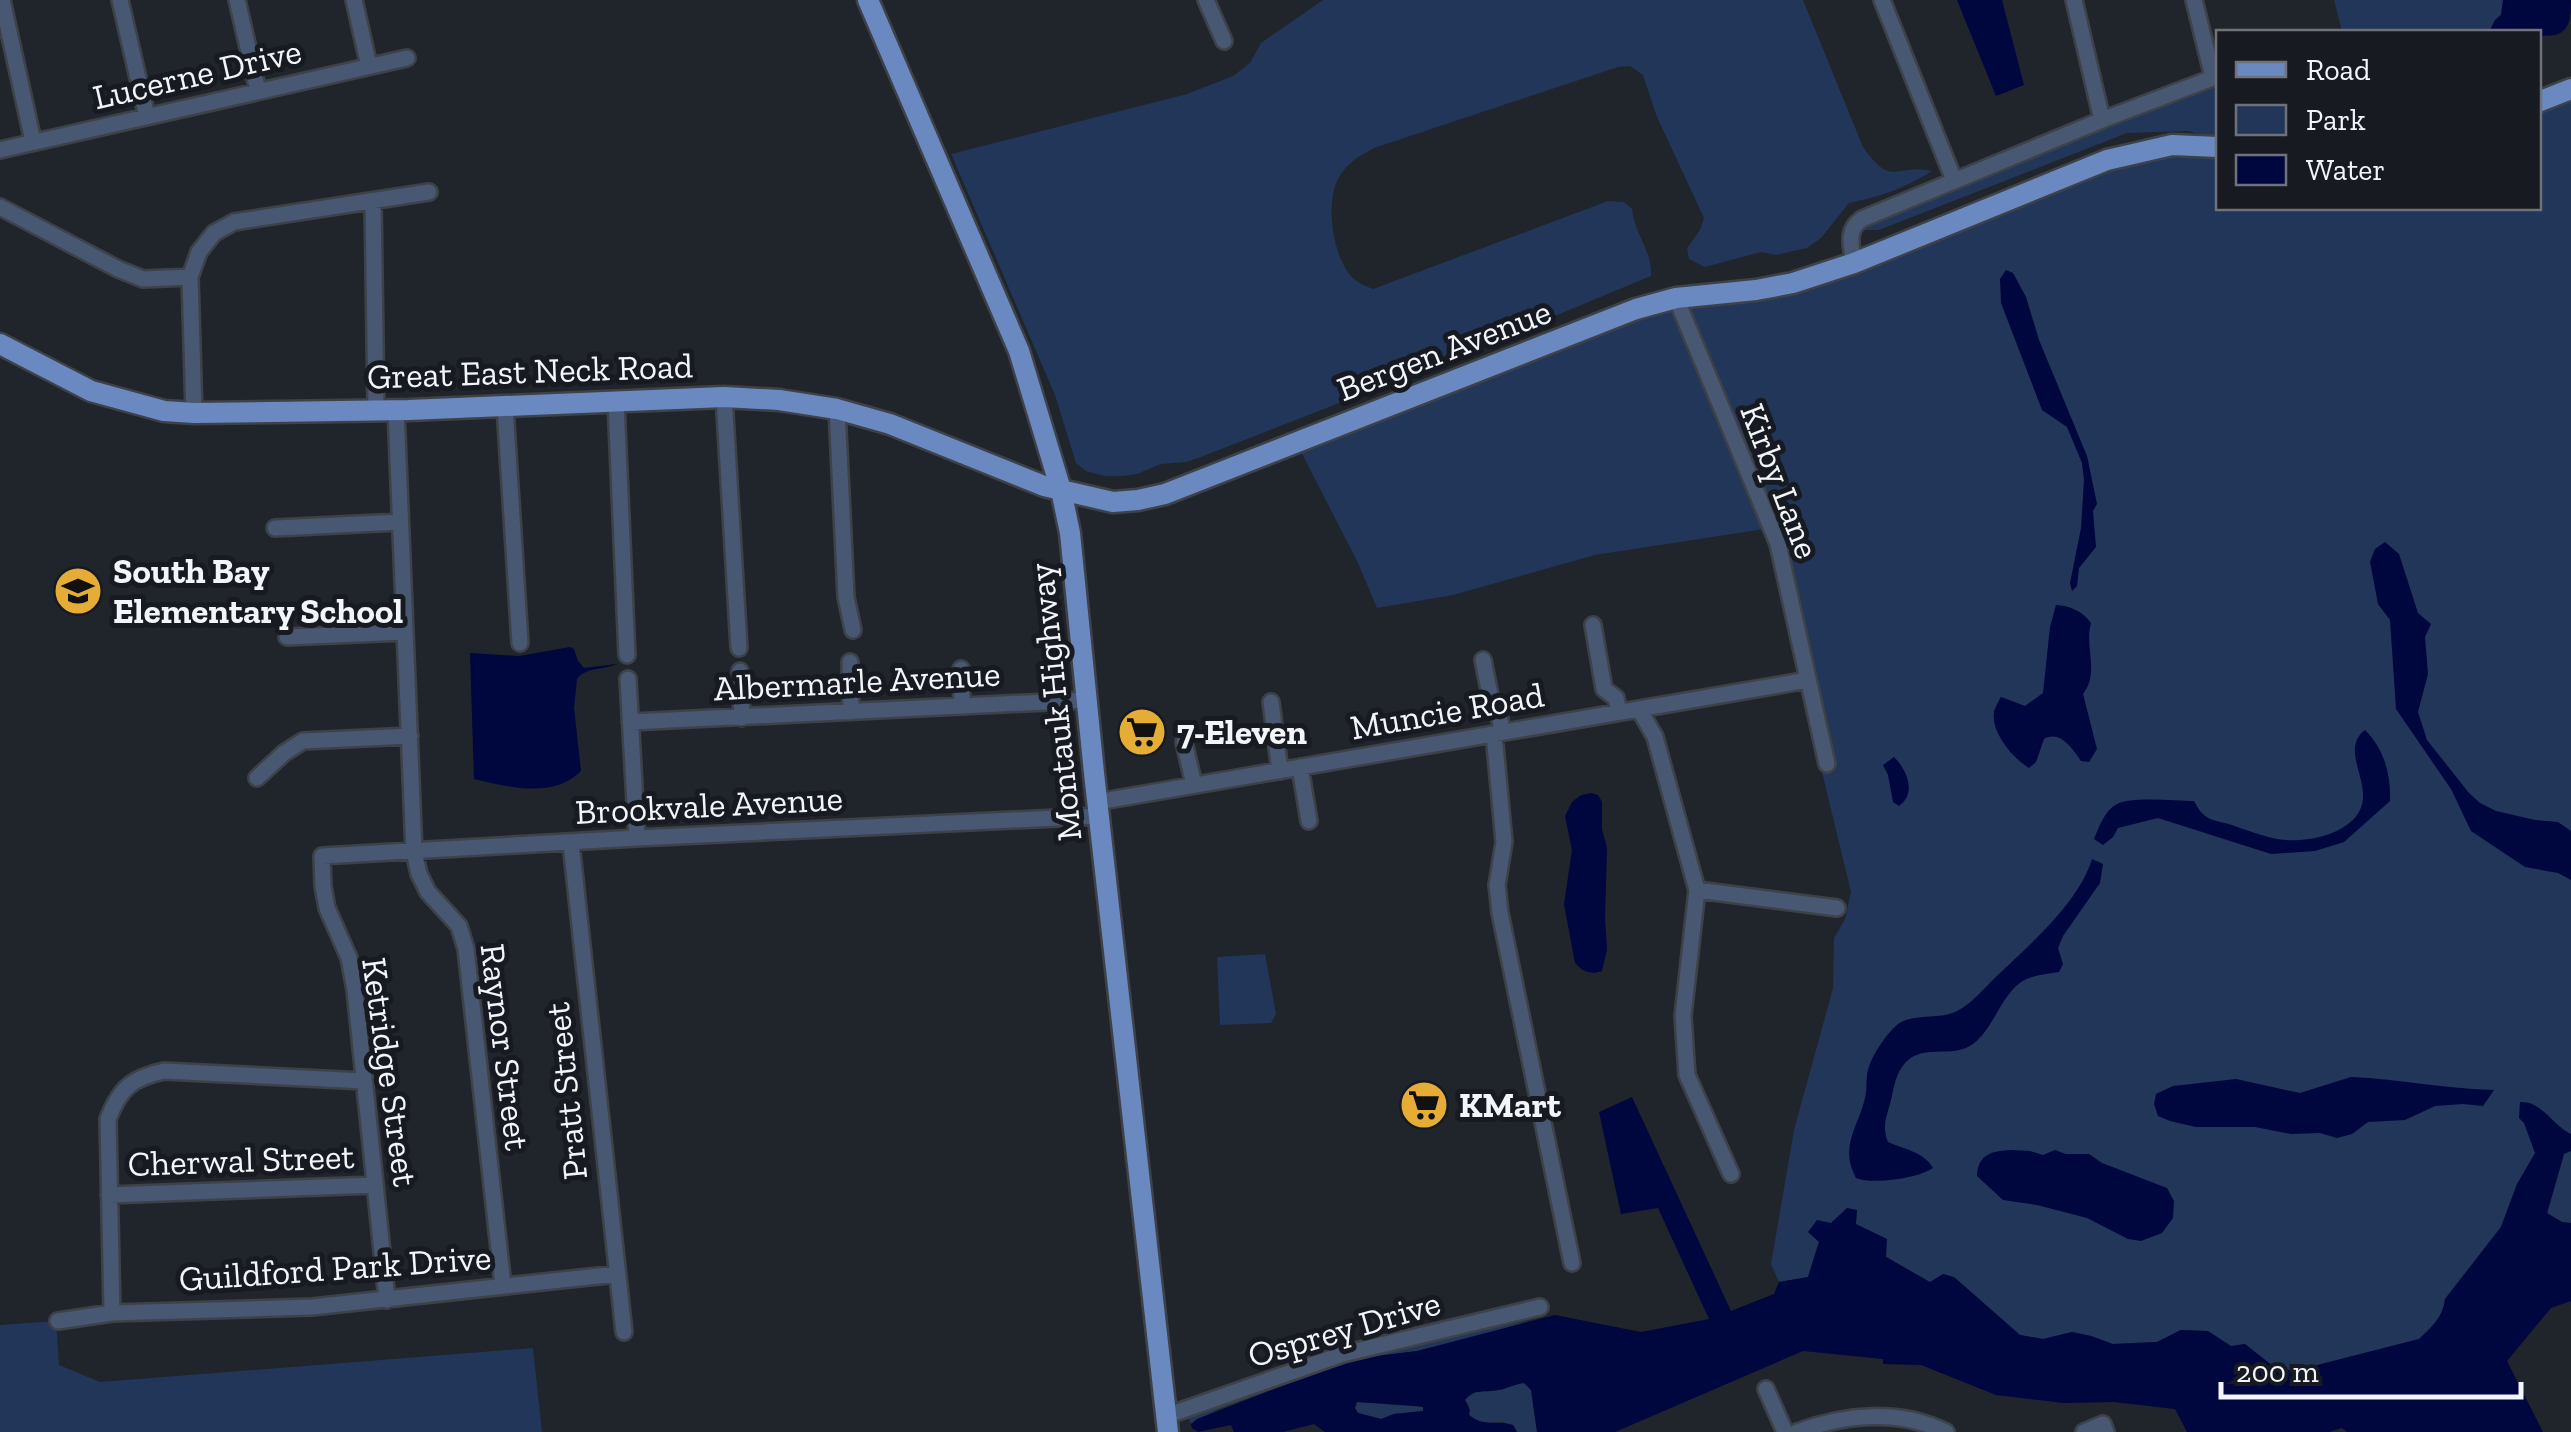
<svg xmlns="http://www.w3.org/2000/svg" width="2571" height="1432" viewBox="0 0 2571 1432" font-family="'Zilla Slab',serif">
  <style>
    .green { fill: #213659 }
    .water { fill: #00063e; fill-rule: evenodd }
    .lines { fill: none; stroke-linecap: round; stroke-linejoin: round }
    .minor-casing { stroke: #3d4148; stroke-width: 20 }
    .major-casing { stroke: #3d4148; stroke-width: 25 }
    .minor { stroke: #485772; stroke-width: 15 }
    .major { stroke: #6a89c0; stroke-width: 20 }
    .labels { text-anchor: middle; stroke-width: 10; stroke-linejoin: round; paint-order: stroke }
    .street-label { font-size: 35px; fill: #f2f5fa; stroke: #171b21 }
    .poi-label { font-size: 35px; font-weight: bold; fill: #f2f5fa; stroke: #171b21; text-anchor: start }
  </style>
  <rect width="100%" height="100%" fill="#20242b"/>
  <path class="green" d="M1323,0H1803L1863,147C1892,188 1894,164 1932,171C1906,188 1879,197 1849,203L1821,238L1807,248L1776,255L1761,252L1705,267L1689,259L1687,248L1700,230L1704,218L1657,117L1643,75L1630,66L1618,67L1374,148C1359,156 1347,163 1338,179C1325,204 1333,257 1352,277C1358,283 1365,286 1373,289L1608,201L1624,202L1632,209C1634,233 1653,252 1651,276L1429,368L1201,457L1186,462L1161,464L1137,474L1123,476H1104L1086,471L1076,463L1055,395L951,154L1187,94L1233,76L1250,63L1261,43Z
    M2334,0H2503L2501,15L2495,20L2489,32H2342Z
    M2218,85V138L2187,131L2127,133L1879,230H1865V222L2194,90Z
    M2571,89V1223L2562,1222L2547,1214L2564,1154L2517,1184L2501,1227L2445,1299C2443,1317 2432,1327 2419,1339L2294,1371L2274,1367L2245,1344L2231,1347L2207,1331L2181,1330L2157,1342L2112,1344L2091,1336L2072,1332L2043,1339L2020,1335L1954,1277L1930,1283L1831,1223L1809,1233L1819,1241L1808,1277L1779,1282L1771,1264L1794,1130L1833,988L1834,938L1845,919L1851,892L1821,768L1771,528L1595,555L1453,595L1377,608L1358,563L1295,440L1636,309L1756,290L2107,160L2218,147V208H2538L2539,102Z
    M1265,954L1276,1014L1271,1023L1220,1025L1217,957Z
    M1532,1320L1477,1337L1417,1351L1352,1359L1215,1411L1191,1424L1189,1418L1191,1414L1345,1356Z
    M56,1321L59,1365L100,1382L533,1348L542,1432H0V1325Z
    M1524,1383L1531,1389L1537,1432H1517L1513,1425L1502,1422L1483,1424L1469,1415V1406L1465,1400C1475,1388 1483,1393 1498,1390C1507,1389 1514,1384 1524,1383Z
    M1357,1402L1423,1407L1424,1411L1394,1414L1381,1419L1358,1413L1355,1408Z"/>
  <path class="water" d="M1957,0H2002L2024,85L1996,96Z
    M2503,0H2571C2571,15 2571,31 2555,35C2550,36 2544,35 2539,37L2538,32H2489L2495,20L2501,15Z
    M2006,270L2013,273L2026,297L2039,340L2087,456L2097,504L2093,511L2096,547L2079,568L2077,586L2072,591L2070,583L2081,528L2084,480L2082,463L2067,427L2042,410L2001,303L2000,279Z
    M2385,542L2399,554L2418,613L2431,624L2425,637L2428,674L2418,712L2427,740L2469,793L2480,803L2496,811L2535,820L2558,822L2571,831V880L2558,873L2525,867L2471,831L2451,789L2396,709L2390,620L2378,604L2370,562L2375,549Z
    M2056,605C2071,606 2082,611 2091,623C2084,648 2100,672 2083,694L2097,749L2089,762L2081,761C2072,748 2060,730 2044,739L2036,762L2029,768C2013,758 1991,733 1994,712C1994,710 2000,698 2001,697L2025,706L2043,693L2050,627Z
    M570,647L574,649L578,661L584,668L617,664C604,670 585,667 577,679L574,708L581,771C554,799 509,787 474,779L470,653L519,656Z
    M2365,730C2384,749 2391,774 2390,801L2344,842L2315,851L2271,854L2158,818L2118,828L2113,837L2103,845L2094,839C2099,827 2104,811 2117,804C2133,796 2175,801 2194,801C2197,806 2199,811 2203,814C2209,821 2223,822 2232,825C2246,830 2262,836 2277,839C2303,844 2348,835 2360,810C2373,783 2339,750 2365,730Z
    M1894,757C1907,770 1917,793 1899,806L1893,802L1888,775L1883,765Z
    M1591,793L1598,795L1602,802V829L1607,848L1605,918L1607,950L1602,971C1591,975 1583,972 1575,963L1564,904L1572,850L1565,816L1572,802L1581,795Z
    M2092,859L2103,864L2100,883L2063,936L2058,948L2063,964L2059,972C2047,974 2032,975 2021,982C2000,997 1994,1028 1973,1044C1952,1060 1919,1041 1902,1067C1895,1076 1893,1093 1890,1104C1886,1118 1882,1128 1888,1142C1904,1149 1924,1152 1933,1168C1919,1178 1873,1185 1856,1178C1839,1146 1858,1128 1865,1098C1867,1091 1866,1083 1867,1075C1869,1059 1885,1035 1898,1024C1913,1013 1940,1020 1957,1011C1973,1003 1984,988 1997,976C2030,944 2078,904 2092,859Z
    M2351,1077C2399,1079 2446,1089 2494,1090L2483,1106L2463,1104L2435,1106L2405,1120L2368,1122L2352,1134L2337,1138L2320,1133L2291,1134L2255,1127H2196L2170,1121L2158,1116L2154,1104L2156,1094L2173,1086L2236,1079L2300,1093Z
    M1632,1097L1731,1311L1774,1294L1779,1282L1808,1277L1819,1242L1808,1232L1817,1220L1831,1223L1847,1208L1857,1210L1856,1224L1887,1239L1886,1257L1930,1282L1943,1274L1954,1277L2020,1335L2043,1339L2072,1332L2091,1336L2113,1344L2157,1342L2181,1330L2208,1331L2231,1346L2245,1344L2274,1367L2294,1371L2419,1339C2432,1327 2443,1317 2445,1299L2501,1227L2517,1184L2535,1153L2524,1123L2519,1118L2520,1102C2542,1101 2552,1125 2571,1134V1151L2564,1154L2547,1213L2562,1222L2571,1223V1301L2551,1308L2507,1361L2543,1432H2347L2342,1428L2329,1432H2187L2175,1409L2114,1402L2063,1403L1996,1395L1921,1365L1883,1364V1359L1803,1351L1615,1432H1537L1531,1390L1524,1383C1513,1384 1507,1389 1498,1390C1483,1393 1475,1388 1465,1400L1470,1410L1469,1415C1483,1427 1497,1420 1513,1425L1517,1432H1325L1314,1424L1283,1432H1234L1231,1425L1198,1432L1192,1428L1191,1424L1197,1419L1352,1359L1417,1351L1555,1315L1641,1332L1709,1319L1658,1208L1621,1214L1599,1112ZM1357,1402L1417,1406L1423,1407V1411L1394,1414L1381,1419L1358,1413L1355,1408Z
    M2011,1150L2030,1151L2043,1155L2055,1150L2066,1154H2089L2102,1163L2167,1188L2174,1201L2173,1218L2162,1233L2141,1241L2128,1239L2087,1218L2037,1205L2003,1200L1977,1176C1978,1154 1992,1151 2011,1150Z"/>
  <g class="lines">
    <g class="minor-casing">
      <path id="minor" d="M2,0L33,141
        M120,0L147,117
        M237,0L258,91
        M354,0L369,66
        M1206,0L1224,41
        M1882,0L1954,180
        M2074,0L2102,120
        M2194,0L2213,77
        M0,150L407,58
        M373,201L376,409
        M0,207L118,269L143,279L190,277
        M1854,263C1851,245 1846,230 1862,219L2102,120L2218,76
        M1676,298L1778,544L1827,764
        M724,397L739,648
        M616,402L627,655
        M505,407L520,643
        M837,409L846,597L853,630
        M396,410L414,852L419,874L428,892L459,926L466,949L503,1286
        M194,413L190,277L199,252L214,233L234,222L429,192
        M275,528L400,522
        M1593,625L1604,689L1616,698L1619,712
        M287,637L405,632
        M1483,660L1492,705L1500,719L1502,732
        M850,662L851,712
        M961,669L962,706
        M740,671L742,718
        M628,679L637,838
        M1271,702L1280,771
        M1639,709L1655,737L1697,890L1683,1016L1687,1075L1731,1174
        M630,722L1087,700
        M1494,734L1504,842L1497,885L1500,913L1572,1263
        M1184,742L1194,785
        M1300,767L1309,821
        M257,778L284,753L303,741L410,736
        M1097,802L1808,680
        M571,843L624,1332
        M1697,890L1837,908
        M109,1195L375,1185
        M387,1300L355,990L349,958L327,908L323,886L322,856L637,838L1099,816
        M112,1313L108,1119C120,1088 132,1078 164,1071L364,1081
        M58,1321L112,1313L312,1307L617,1274
        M1766,1389L1785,1432
        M1166,1416L1343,1354L1540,1307
        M1797,1432C1845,1414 1899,1409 1946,1432
        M2084,1432L2103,1424L2106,1432"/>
    </g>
    <g class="major-casing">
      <path id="major" d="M868,0L1019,351L1061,490L1070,533L1094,773L1168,1432
        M2538,102L2571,89
        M0,344L91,391L164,411L194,413L409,410L724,397L779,400L837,409L890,424L1044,486L1061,490L1113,502L1138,500L1165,494L1636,309L1676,298L1756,290L1793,283L1854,263L2107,160L2172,145L2218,147"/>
    </g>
    <use href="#minor" class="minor"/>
    <use href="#major" class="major"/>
  </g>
  <defs>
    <g id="school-disc" transform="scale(2.5)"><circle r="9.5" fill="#e6ad36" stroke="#171b21"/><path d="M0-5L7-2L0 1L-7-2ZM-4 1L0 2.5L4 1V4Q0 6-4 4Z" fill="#111"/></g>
    <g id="supermarket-disc" transform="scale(2.5)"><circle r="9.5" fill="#e6ad36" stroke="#171b21"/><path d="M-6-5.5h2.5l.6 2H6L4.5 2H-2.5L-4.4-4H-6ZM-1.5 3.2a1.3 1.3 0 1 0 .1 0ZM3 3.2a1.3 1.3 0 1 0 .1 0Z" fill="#111"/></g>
  </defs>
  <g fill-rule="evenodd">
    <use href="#school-disc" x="78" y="591"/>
    <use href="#supermarket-disc" x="1142" y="732"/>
    <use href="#supermarket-disc" x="1424" y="1105"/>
  </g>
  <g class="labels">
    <g class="street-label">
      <text transform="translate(197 74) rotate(-13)" y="12">Lucerne Drive</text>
      <text transform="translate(1444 350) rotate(-21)" y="12">Bergen Avenue</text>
      <text transform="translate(530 371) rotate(-2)" y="12">Great East Neck Road</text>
      <text transform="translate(1780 481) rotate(69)" y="12">Kirby Lane</text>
      <text transform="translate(857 681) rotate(-3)" y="12">Albermarle Avenue</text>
      <text transform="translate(1055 702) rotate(-96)" y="12">Montauk Highway</text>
      <text transform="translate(1447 711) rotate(-10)" y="12">Muncie Road</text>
      <text transform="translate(709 805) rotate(-3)" y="12">Brookvale Avenue</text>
      <text transform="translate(505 1047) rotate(83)" y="12">Raynor Street</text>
      <text transform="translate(390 1072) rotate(82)" y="12">Ketridge Street</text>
      <text transform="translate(566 1091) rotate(-96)" y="12">Pratt Street</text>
      <text transform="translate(241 1160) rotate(-2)" y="12">Cherwal Street</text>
      <text transform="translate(335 1268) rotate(-4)" y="12">Guildford Park Drive</text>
      <text transform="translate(1344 1329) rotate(-16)" y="12">Osprey Drive</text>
    </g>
    <g class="poi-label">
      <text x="113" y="583">South Bay<tspan x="113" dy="40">Elementary School</tspan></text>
      <text x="1177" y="744">7-Eleven</text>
      <text x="1459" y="1117">KMart</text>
    </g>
  </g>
  <rect x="2216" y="30" width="325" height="180" fill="#171b21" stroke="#6f7278" stroke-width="2.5"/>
  <rect x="2236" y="62" width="50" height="15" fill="#6a89c0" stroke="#6f7278" stroke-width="2.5"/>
  <text x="2306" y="80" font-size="30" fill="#f2f5fa">Road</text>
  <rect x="2236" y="105" width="50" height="30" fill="#213659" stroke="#6f7278" stroke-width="2.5"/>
  <text x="2306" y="130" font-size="30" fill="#f2f5fa">Park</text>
  <rect x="2236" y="155" width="50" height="30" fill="#00063e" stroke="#6f7278" stroke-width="2.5"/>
  <text x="2306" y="180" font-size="30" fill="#f2f5fa">Water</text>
  <path d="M2221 1382v15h300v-15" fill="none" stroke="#f2f5fa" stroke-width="5"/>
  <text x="2236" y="1382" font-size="30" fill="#f2f5fa" stroke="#171b21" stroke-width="8" paint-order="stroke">200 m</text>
</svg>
